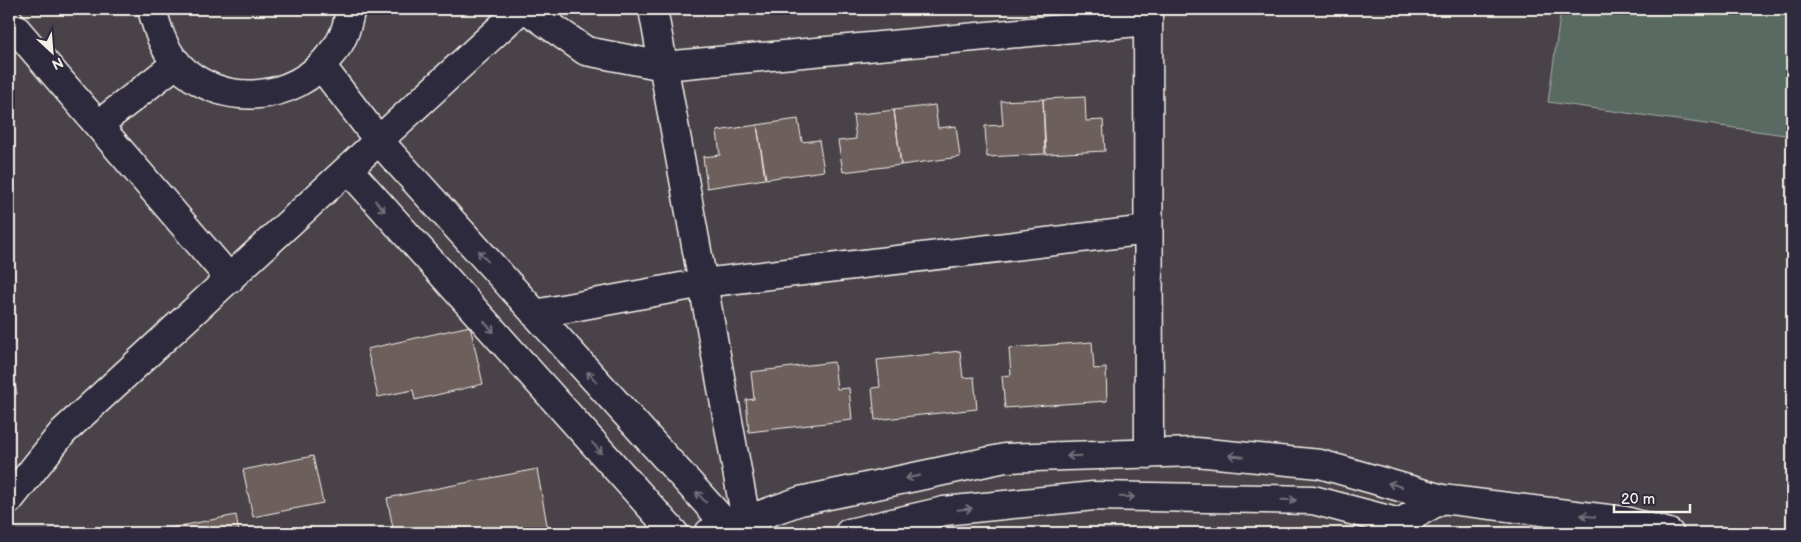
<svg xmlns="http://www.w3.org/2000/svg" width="1801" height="542" viewBox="0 0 1801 542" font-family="'Balsamiq Sans',sans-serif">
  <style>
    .built { fill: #4a424a }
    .green { fill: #586a62; stroke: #a6aea5 }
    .building { fill: #6d5f5b; stroke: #f4f1e8 }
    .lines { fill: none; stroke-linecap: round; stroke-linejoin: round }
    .minor-casing { stroke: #f4f1e8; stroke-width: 31 }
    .minor { stroke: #2f2a3d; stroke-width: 28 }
    .oneway { stroke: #747079 }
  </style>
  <rect width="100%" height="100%" fill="#3b3543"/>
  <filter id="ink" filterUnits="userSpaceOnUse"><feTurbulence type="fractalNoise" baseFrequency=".02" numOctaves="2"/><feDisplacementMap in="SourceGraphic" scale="10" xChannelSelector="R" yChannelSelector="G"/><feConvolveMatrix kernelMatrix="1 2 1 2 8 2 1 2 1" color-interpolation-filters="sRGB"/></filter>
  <g filter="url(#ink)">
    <path class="built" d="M9,9H1792V533H9Z"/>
    <path class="green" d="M1561,9H1792V136L1548,102Z"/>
    <path class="building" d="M1085,97L1086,121L1103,120L1105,151L1046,154L1043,99Z
      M1043,99L1045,154L987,157L985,126L1003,125L1001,101Z
      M935,105L938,128L956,126L960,157L901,165L894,110Z
      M894,110L901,165L843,172L838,141L856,139L853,115Z
      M798,119L802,142L819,140L824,171L766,179L757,125Z
      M757,125L765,179L707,188L703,157L720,155L717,131Z
      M470,326L483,384L415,400L413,390L378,397L367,349Z
      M1092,342L1094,369L1106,368L1107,401L1005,408L1002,376L1011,375L1009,348Z
      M960,351L963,378L974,377L977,409L875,420L872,388L880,387L877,360Z
      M9,355L17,394L9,396Z
      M834,362L837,389L849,388L852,420L749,432L746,400L754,399L751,372Z
      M313,456L323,503L253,517L243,470Z
      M537,469L548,530L530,533H394L387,498Z
      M236,515L239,533H167L166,529Z"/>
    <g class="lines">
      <g class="minor-casing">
        <path id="minor" d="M152,9C157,28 163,48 177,64C220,109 295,103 331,54C335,49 340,44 342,38C347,29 348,18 351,9
          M526,9L586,51L664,66L1148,21
          M653,9L746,520
          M1148,9L1149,454
          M9,21L230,279
          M322,67L379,141L734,533
          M98,125L177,63
          M348,169L674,533
          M535,314L703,283L1148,230
          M9,500L63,432L521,9
          M1385,531L1442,499L1625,521L1669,533
          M709,533L800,501L1005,458L1196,452L1320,464L1442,499
          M849,533L944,511L1094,496L1313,500L1400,523"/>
      </g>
      <use href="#minor" class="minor"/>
    </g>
    <defs><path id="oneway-shaft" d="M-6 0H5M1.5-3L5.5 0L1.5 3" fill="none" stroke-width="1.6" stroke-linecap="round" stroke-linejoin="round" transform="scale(1.25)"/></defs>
    <g class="oneway">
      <use href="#oneway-shaft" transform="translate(380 206) rotate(48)"/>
      <use href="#oneway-shaft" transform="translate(483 256) rotate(-132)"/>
      <use href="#oneway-shaft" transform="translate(489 327) rotate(48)"/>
      <use href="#oneway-shaft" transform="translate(592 377) rotate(-132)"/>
      <use href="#oneway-shaft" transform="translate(597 448) rotate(48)"/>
      <use href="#oneway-shaft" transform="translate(1074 456) rotate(178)"/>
      <use href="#oneway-shaft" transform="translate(1236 456) rotate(-174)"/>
      <use href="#oneway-shaft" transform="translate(913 477) rotate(168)"/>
      <use href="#oneway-shaft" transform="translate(1395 485) rotate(-164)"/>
      <use href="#oneway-shaft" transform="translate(701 497) rotate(-132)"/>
      <use href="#oneway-shaft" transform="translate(1127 497) rotate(1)"/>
      <use href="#oneway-shaft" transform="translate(1289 500) rotate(1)"/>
      <use href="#oneway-shaft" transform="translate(965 509) rotate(-6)"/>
      <use href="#oneway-shaft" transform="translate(1588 516) rotate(-173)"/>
    </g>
  </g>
  <rect width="1801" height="542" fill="none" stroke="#2f2a3d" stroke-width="30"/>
  <rect x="15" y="15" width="1771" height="512" fill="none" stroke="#f4f1e8" stroke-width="2" filter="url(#ink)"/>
  <g transform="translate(52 52) rotate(154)" stroke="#2f2a3d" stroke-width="4" paint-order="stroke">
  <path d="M0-4L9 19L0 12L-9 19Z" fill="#f4f1e8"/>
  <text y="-8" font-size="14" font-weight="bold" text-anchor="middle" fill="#f4f1e8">N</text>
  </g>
  <path d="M1614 504v8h76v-8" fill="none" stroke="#f4f1e8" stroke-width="2.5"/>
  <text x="1621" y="504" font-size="15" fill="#f4f1e8" stroke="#2f2a3d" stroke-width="4" paint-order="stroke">20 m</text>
</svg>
